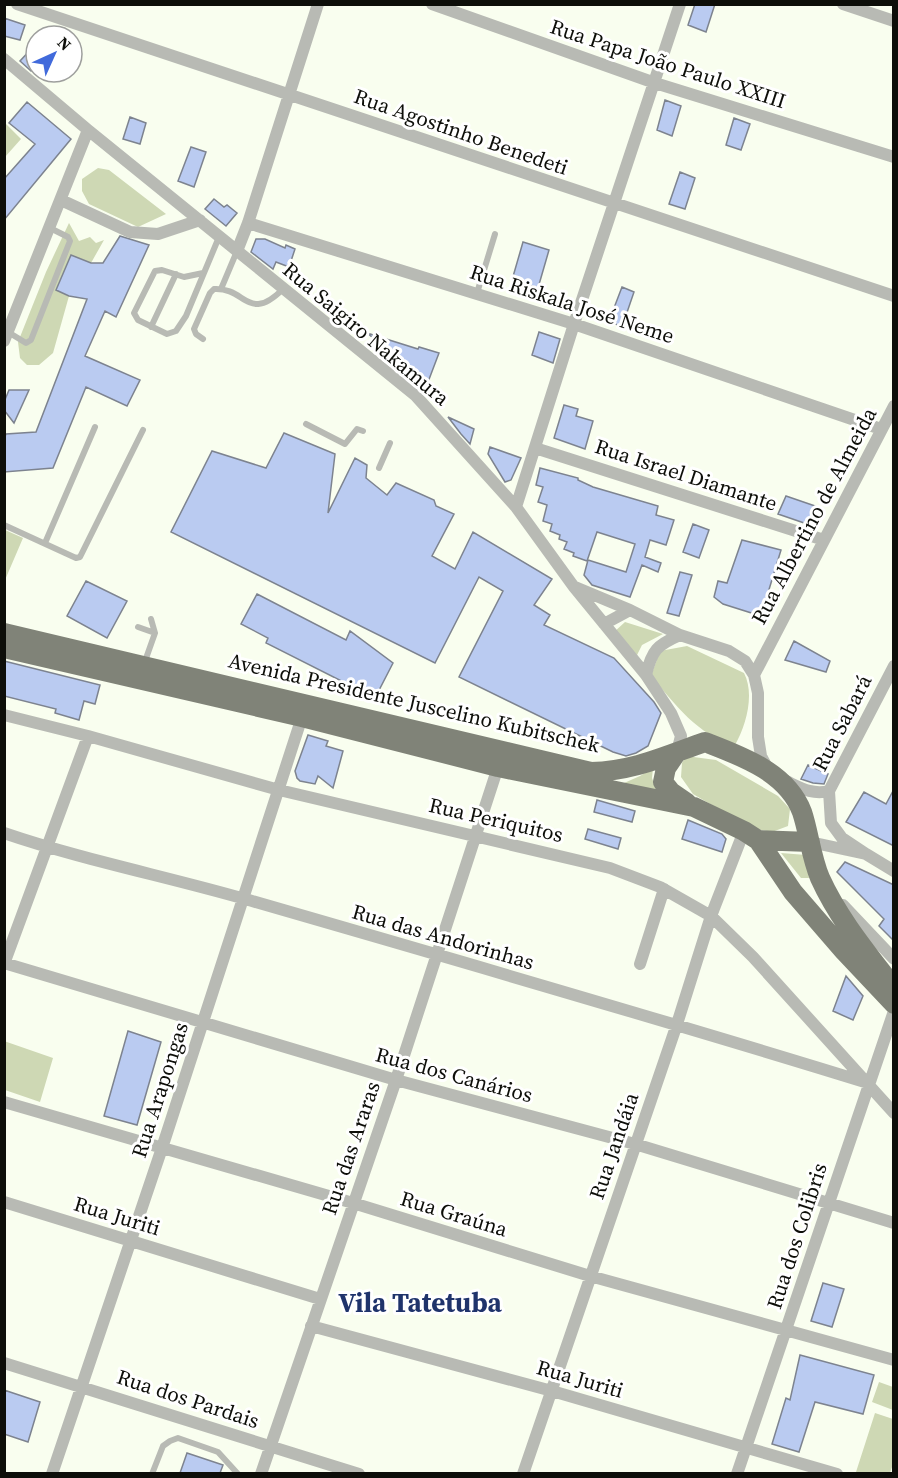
<svg xmlns="http://www.w3.org/2000/svg" width="898" height="1478" viewBox="0 0 898 1478" font-family="'Source Serif 4',serif">
  <style>
    .green { fill: #ced8b4 }
    .building { fill: #bacbf1; stroke: #7d838f; stroke-width: 1.5 }
    .lines { fill: none; stroke-linecap: round; stroke-linejoin: round }
    .service { stroke: #b8bab4; stroke-width: 6 }
    .minor { stroke: #b8bab4; stroke-width: 12 }
    .primary { stroke: #808378; stroke-width: 20 }
    .labels { text-anchor: middle; stroke-width: 6; stroke-linejoin: round; paint-order: stroke }
    .street-label { font-size: 21px; fill: #0d0e09; stroke: #fff }
    .district-label { font-size: 27px; font-weight: bold; fill: #1f336b; stroke: #fff }
  </style>
  <rect width="100%" height="100%" fill="#f9feef"/>
  <path class="green" d="M5,123L21,139L5,157H4Z
    M98,168L109,170L166,214L138,227L89,204L82,191V179Z
    M69,223L79,241L90,237L96,243L104,240L91,263L71,255L56,290L69,296L53,353L39,365H27L20,358L18,342L46,272Z
    M5,530L23,538L5,580Z
    M625,622L663,634L642,645L635,659L613,633Z
    M687,646L744,673C755,694 746,726 735,745C698,736 675,704 651,676L660,651Z
    M686,756L716,760L778,796L790,809L788,826L772,832L751,828L693,794L681,777L682,763Z
    M653,768L652,778L658,795L615,787L640,776Z
    M781,853L806,855L809,878H801Z
    M4,1041L53,1058L40,1102L5,1090Z
    M879,1382L893,1387V1410L872,1402Z
    M875,1413L893,1419V1464L890,1473L856,1472Z"/>
  <path class="building" d="M695,4H715L706,32L688,25Z
    M4,18L25,25L20,40L4,36Z
    M36,44V65L31,71L20,61Z
    M665,100L681,106L672,136L657,130Z
    M27,102L71,139L4,220V179L35,144L9,123Z
    M130,117L146,123L140,144L123,139Z
    M734,118L750,124L741,150L726,145Z
    M191,147L206,152L194,187L178,181Z
    M680,172L695,178L685,209L669,204Z
    M214,199L224,207L227,205L237,213L226,226L205,209Z
    M120,236L149,245L116,317L105,311L85,356L140,380L127,406L86,387L53,468L4,472V439L6,434L36,432L87,299L69,296L56,290L71,255L91,263H103Z
    M256,239H265L285,248L286,245L295,249L289,267L276,262L273,269L251,252Z
    M523,242L549,250L538,288L512,280Z
    M622,287L634,292L622,327L609,321Z
    M539,332L560,339L553,363L532,355Z
    M367,333L418,349L419,347L439,353L428,382L410,375L412,370Z
    M9,390H29L14,423L4,410V402Z
    M564,405L578,409L576,416L593,421L585,449L554,438Z
    M448,417L474,429L470,444L461,434Z
    M284,433L335,454L328,513L355,458L367,465L366,478L387,495L396,483L434,500L436,506L454,514L432,556L455,569L473,532L552,579L534,605L550,615L544,625L614,658L654,702L661,713L648,746L636,753L626,756L613,752L459,677L503,591L479,577L435,663L171,532L212,451L266,468Z
    M490,447L521,458L511,480L505,482L488,454Z
    M540,468L578,478V480L593,487L658,506L656,515L674,520L666,545L650,540L645,557L661,563L658,572L642,565L630,597L592,585L584,575L588,560L626,572L635,544L597,532L587,561L573,556L574,553L564,549L567,542L559,539L560,535L550,531L552,524L543,521L547,505L538,502L543,487L536,485Z
    M786,496L818,507L810,525L778,514Z
    M693,524L709,530L699,558L683,552Z
    M742,540L781,550L761,616L723,604L714,597L718,581L727,583Z
    M680,572L692,575L679,616L667,613Z
    M86,581L127,601L107,638L67,616Z
    M257,594L346,640L350,631L393,663L375,698L266,643L268,638L241,624Z
    M794,641L830,661L826,672L785,660Z
    M4,661L100,685L95,704L84,701L79,720L55,713L56,709L4,696Z
    M308,735L328,741L326,746L343,751L333,788L318,776L315,784L300,781L297,778L295,771Z
    M808,765L828,774L824,784L813,783L801,779Z
    M894,789V846L846,822L864,792L886,804Z
    M597,800L635,811L632,822L594,812Z
    M688,820L722,834L726,839L722,852L682,839Z
    M588,829L621,838L618,849L585,839Z
    M845,862L894,885V941L879,926L884,919L837,872Z
    M846,976L863,996L853,1020L833,1011Z
    M128,1031L161,1042L137,1125L104,1116Z
    M823,1283L844,1289L832,1327L811,1321Z
    M800,1355L874,1375L863,1414L815,1402L799,1452L772,1444L786,1398L790,1400Z
    M4,1390L40,1402L28,1442L4,1434Z
    M187,1453L223,1465L220,1473H180Z"/>
  <g class="lines">
    <path class="service" d="M203,273L184,277L162,270L155,271L134,313L138,320L167,334L176,331L186,316L219,237
      M221,289L237,251
      M477,293L495,234
      M151,327L176,274
      M8,332L26,343L31,340L70,241L68,237L50,228
      M203,339L196,334L194,329L210,293L214,289C246,287 248,324 283,289
      M306,424L345,444L357,429L363,431
      M379,468L390,443
      M4,525L76,558L80,557L143,430
      M45,543L95,427
      M138,627L155,633
      M144,664L155,633L151,619
      M152,1474L163,1446L170,1441L178,1438L218,1452L238,1474"/>
    <path class="minor" d="M17,4L894,296
      M432,4L655,83L894,157
      M843,4L894,21
      M4,59L88,130L415,395L516,507L574,587L646,675L671,713L681,736L677,752
      M61,200L130,232L158,234L200,220
      M248,223L574,324L881,429
      M237,251L248,223L318,4
      M4,341L88,130
      M535,448L824,540
      M516,507L574,324L680,4
      M575,587L630,610L680,635L729,651L745,661L754,675L758,693V737L761,756L769,771
      M604,624L630,610
      M646,675C652,650 657,645 680,635
      M754,675L894,406
      M4,715L88,736L279,790L610,868L660,887L711,916L753,957L894,1113
      M786,781C801,788 812,795 829,791
      M4,833C83,860 165,876 245,899C453,959 661,1019 868,1083
      M810,842L866,854L894,871
      M866,854L842,838L831,823L829,791L894,666
      M843,905L894,959
      M4,963L396,1080L635,1144L894,1223
      M4,964L88,736
      M640,964L664,889
      M4,1102L353,1203L590,1276L894,1360
      M4,1202L320,1299
      M311,1326L552,1391L837,1474
      M4,1363L359,1474
      M52,1474L162,1148L302,717
      M261,1474L396,1080L498,767
      M523,1474L677,1024L711,916L744,831
      M737,1474L894,1011"/>
    <path class="primary" d="M4,633L591,772C634,771 665,756 705,742C741,756 787,772 802,812C809,833 811,857 820,878C838,918 868,954 894,988
      M4,648L302,717L498,767L694,807L744,831L758,840L793,892L844,951L894,1004
      M677,752L666,768L663,782L671,792L687,803
      M758,840L810,842"/>
  </g>
  <g class="labels">
    <g class="street-label">
      <text transform="translate(668 64) rotate(18)" y="7">Rua Papa João Paulo XXIII</text>
      <text transform="translate(461 132) rotate(19)" y="7">Rua Agostinho Benedeti</text>
      <text transform="translate(572 304) rotate(18)" y="7">Rua Riskala José Neme</text>
      <text transform="translate(366 334) rotate(40)" y="7">Rua Saigiro Nakamura</text>
      <text transform="translate(686 475) rotate(18)" y="7">Rua Israel Diamante</text>
      <text transform="translate(814 516) rotate(-62)" y="7">Rua Albertino de Almeida</text>
      <text transform="translate(414 703) rotate(13)" y="7">Avenida Presidente Juscelino Kubitschek</text>
      <text transform="translate(842 723) rotate(-63)" y="7">Rua Sabará</text>
      <text transform="translate(496 820) rotate(13)" y="7">Rua Periquitos</text>
      <text transform="translate(443 937) rotate(16)" y="7">Rua das Andorinhas</text>
      <text transform="translate(454 1075) rotate(15)" y="7">Rua dos Canários</text>
      <text transform="translate(160 1090) rotate(-72)" y="7">Rua Arapongas</text>
      <text transform="translate(614 1146) rotate(-71)" y="7">Rua Jandáia</text>
      <text transform="translate(351 1148) rotate(-71)" y="7">Rua das Araras</text>
      <text transform="translate(454 1214) rotate(17)" y="7">Rua Graúna</text>
      <text transform="translate(117 1216) rotate(17)" y="7">Rua Juriti</text>
      <text transform="translate(797 1236) rotate(-72)" y="7">Rua dos Colibris</text>
      <text transform="translate(580 1379) rotate(16)" y="7">Rua Juriti</text>
      <text transform="translate(188 1399) rotate(18)" y="7">Rua dos Pardais</text>
    </g>
    <g class="district-label">
      <text x="420" y="1312">Vila Tatetuba</text>
    </g>
  </g>
  <rect width="898" height="1478" fill="none" stroke="#0d0e09" stroke-width="12"/>
  <g transform="translate(54 54) rotate(45)"><circle r="28" fill="#ffffff" stroke="#9e9f9d" stroke-width="1.5"/>
  <path d="M0-4.5L10 22L0 15L-10 22Z" fill="#416adb"/>
  <text y="-9" font-size="16" font-weight="bold" text-anchor="middle" fill="#0d0e09">N</text>
  </g>
</svg>
